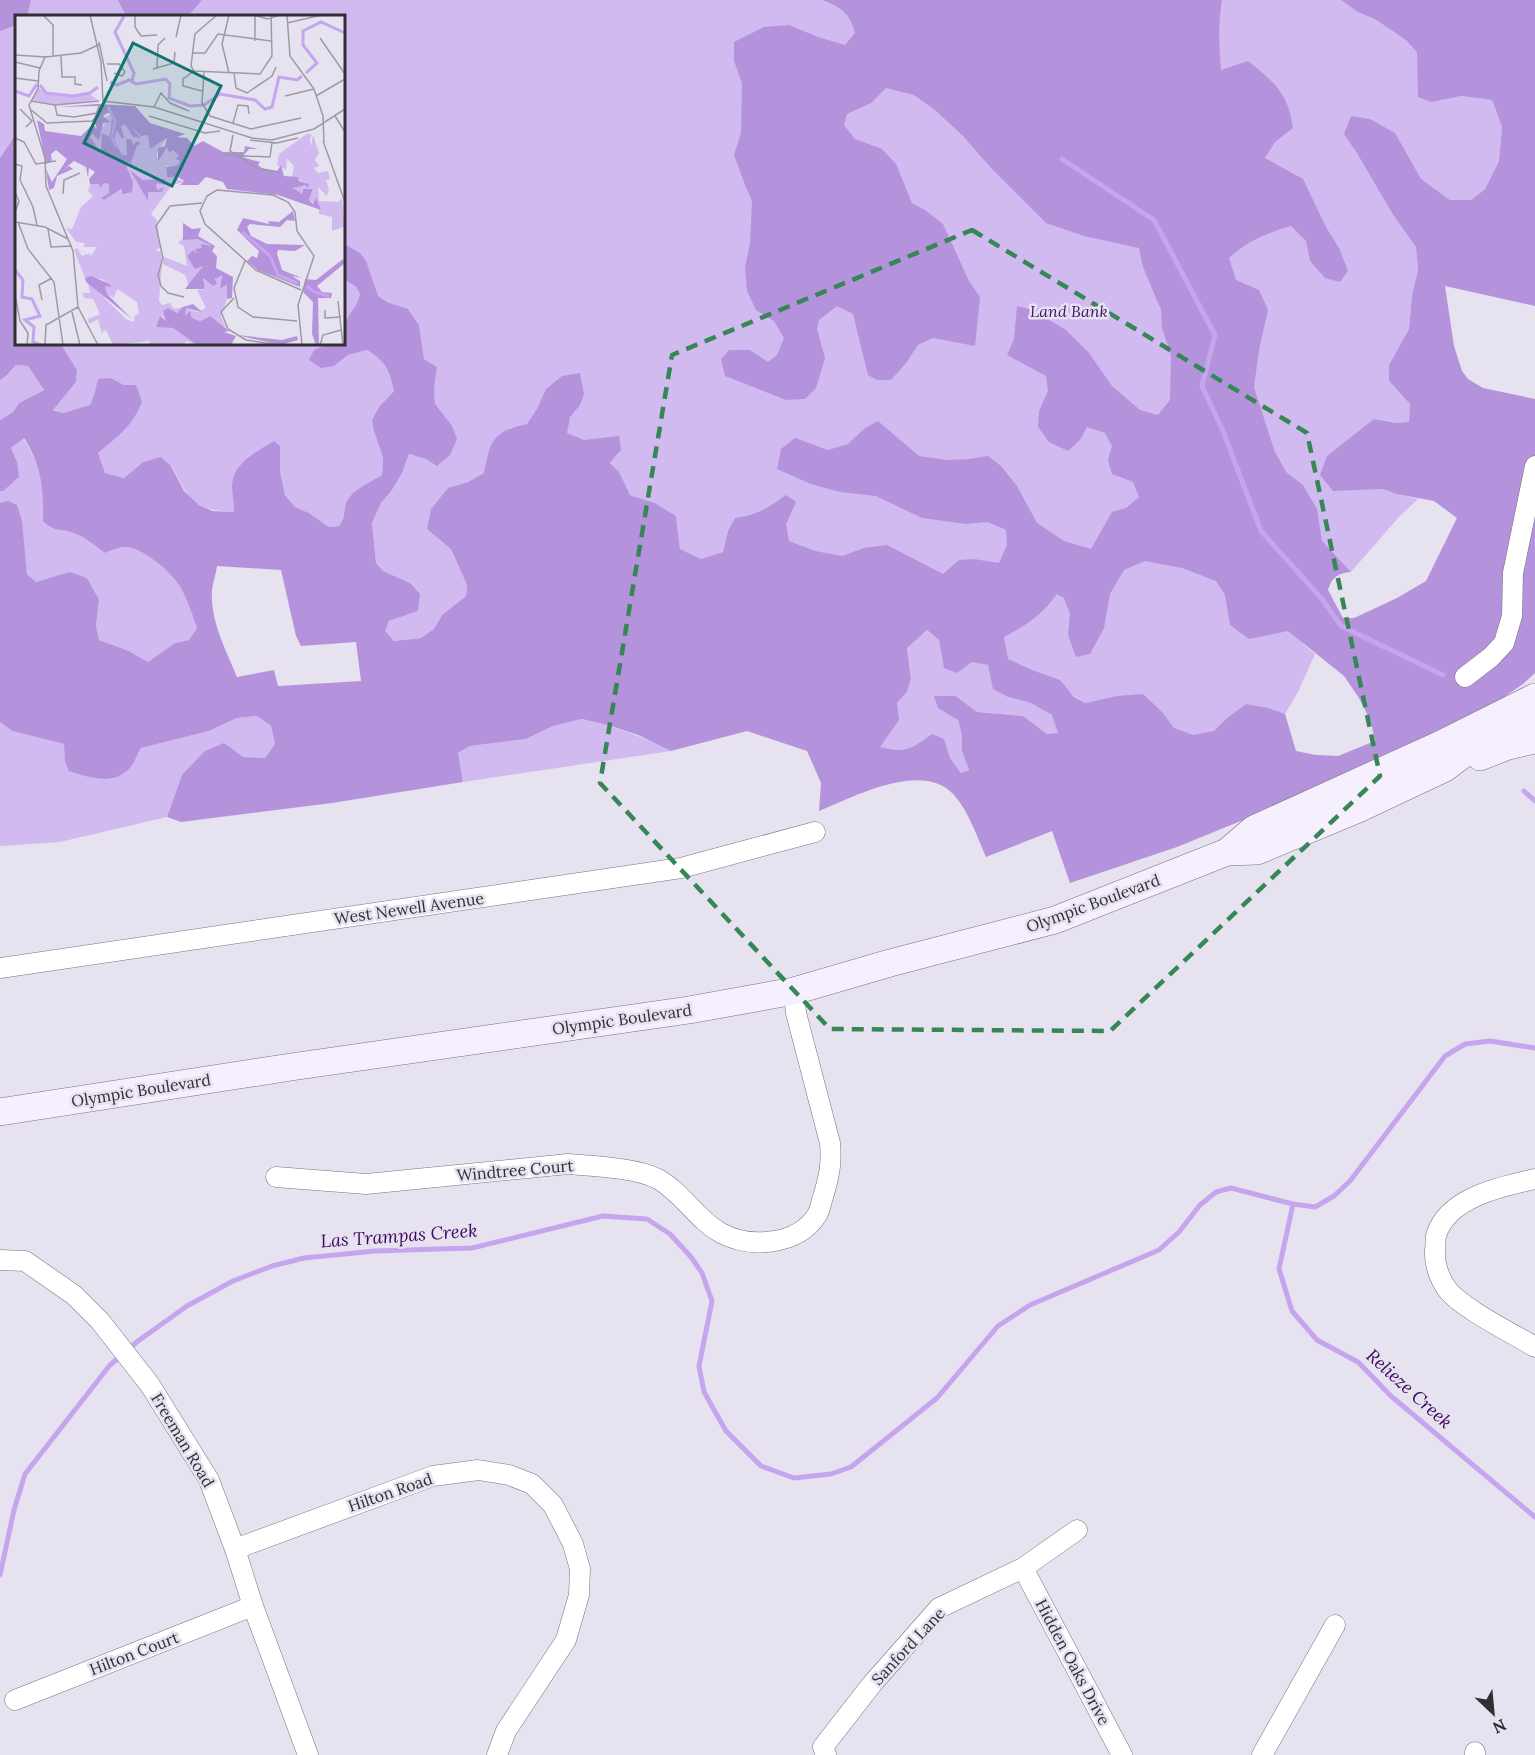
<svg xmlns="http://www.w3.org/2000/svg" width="1535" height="1755" viewBox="0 0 1535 1755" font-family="Lora,serif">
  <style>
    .green { fill: #d1baf0 }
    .forest { fill: #b493dc; fill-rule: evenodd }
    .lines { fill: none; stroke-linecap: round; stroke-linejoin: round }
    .stream { stroke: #c6a5ef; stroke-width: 5 }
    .street-casing { stroke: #78727f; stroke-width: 21 }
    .secondary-casing { stroke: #78727f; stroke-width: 28 }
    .street { stroke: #fff; stroke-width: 20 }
    .secondary { stroke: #f5effe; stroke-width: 27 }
    .marked { fill: none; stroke: #368656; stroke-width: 4.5; stroke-dasharray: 12 8; stroke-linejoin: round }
    .labels { text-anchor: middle; stroke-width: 5; stroke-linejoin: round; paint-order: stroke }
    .park-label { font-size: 16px; font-style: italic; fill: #421268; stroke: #e7e2f0 }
    .street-label { font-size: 16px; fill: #312e34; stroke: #e7e2f0 }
    .water-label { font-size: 18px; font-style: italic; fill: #3b0760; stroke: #e7e2f0 }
    .inset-river { fill: none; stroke: #c6a5ef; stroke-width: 3 }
    .inset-road { fill: none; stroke: #9e9aa5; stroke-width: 1.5 }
    .view { fill: #0f766e; fill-opacity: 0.15; stroke: #0f766e; stroke-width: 3 }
    .inset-edge { fill: none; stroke: #312e34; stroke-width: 3 }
  </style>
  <rect width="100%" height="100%" fill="#e7e2f0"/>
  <path class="green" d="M10,0H1474L1449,98L1461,96L1492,100L1502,127L1499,161L1485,189L1471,200H1450L1426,183L1416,247L1418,270L1412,295L1409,329L1389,365V381L1410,404L1409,423H1397L1374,419L1345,490L1383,489L1396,494L1418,499L1398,518L1351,572L1329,549L1303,644L1315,654L1298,692L1285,714L1282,725L1174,740L1093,702L1087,703L988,653L836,555L816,551L789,541L728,531L723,552L701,559L680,549L676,516L655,503L630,495L610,463L618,454L527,424L510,428L488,453L484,473L468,482L448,488L451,549L467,585L466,596L442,615L434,629L421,638L394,641L384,631L389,621L418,611L410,583L383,571L376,563L372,523L381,503L392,490L402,473L409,454L426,459L437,465L434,389L437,367L424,359L419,325L409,310L387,302L377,296L344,258V16H16V134L0,158V27Z
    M344,279L356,287L360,294L357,306L348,318L344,334Z
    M61,344H329L323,345L334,366L348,355L367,350C386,362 389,369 394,391L379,407L374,431L383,458L382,476C370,483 352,489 346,503C343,513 346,516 339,526L329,527L309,513L295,507L285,495L280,471V446L241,465L232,482L235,512C194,510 189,501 172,466L143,462L124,478L105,473L97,453L124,385L111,378L95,392L90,405L63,413L53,409L76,382L77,370Z
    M16,365L28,366L44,390L19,403L13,412L0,420V380L6,376Z
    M23,438C41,465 44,489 44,521C55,533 56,528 70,532C83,535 94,545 105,553C110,551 117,548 123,547C140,545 170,571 179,585C187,598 192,614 197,628L189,640L175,643L148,662L129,651L99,640L96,626L99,600L48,579L36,582L27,574L23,538L0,503V491H3L17,462L11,448Z
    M927,630C945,646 965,660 988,665L1008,697L1031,703L1053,715L1058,734H1047L1023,716L977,712L956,696L939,708L958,720L962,736V751L969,770L961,773L950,758L944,739L897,752L879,747L898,720L897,703L907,692L911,679L907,648Z
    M257,716L271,726L275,744L265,758L243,757L224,744L182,775L167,817L60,842L0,846V722L12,731L65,744V761L129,769L141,748L209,731L237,718Z
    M582,719C613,726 642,736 671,751L463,782L458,753L470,746L526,739L553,726Z"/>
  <path class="forest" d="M0,0H31L27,16H16V25L0,31Z
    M118,0H202L188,16H126Z
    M822,0H1222C1218,24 1219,46 1221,70L1248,61C1274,82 1288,93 1293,128L1275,142L1265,158L1303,179L1326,227L1339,248L1348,271L1340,282L1325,278L1310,261L1306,241L1291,226C1267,233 1247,241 1229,258L1236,280L1259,290L1268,310L1259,350L1254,387L1267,428L1275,452L1286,472L1303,485L1317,509L1322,541L1351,572C1338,573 1332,577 1328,590L1343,618H1354L1397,598L1426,581L1457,518L1434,501L1396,494L1383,489L1333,491L1320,475L1327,456L1374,419L1397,423L1409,422L1410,404L1389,381V365L1409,329L1412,295L1418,270L1416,247L1392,213L1357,153L1344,134L1351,116L1370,119L1395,133L1421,179L1450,200H1471L1485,189L1499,161L1502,127L1492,100L1461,96L1431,102L1418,97L1417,52L1406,40L1375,19L1358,12L1341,0H1535V306L1445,286L1454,346L1462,371L1468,379L1483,388L1535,399V673L1523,684L1504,697L1441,731L1258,814L1177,847L1070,883L1052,831L986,857C977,837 969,812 954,795C922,760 854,797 819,811L821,783L807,751L747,731L671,751L638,735L611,726L582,719L553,726L526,739L470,746L458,753L463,782L332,803L181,822L167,817L182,775L205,751L224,743L243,757L265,758L275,744L271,726L257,716L237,718L209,731L141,748C137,754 134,764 129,769C112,786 88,777 69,771L65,761L64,744L12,731L0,722V503L8,501L17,505L22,521L27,574L36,582L70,572L87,578L99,600L96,626L99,640L129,651L148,662L175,643L189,640L197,628C192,614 187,598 179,585C170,571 140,545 123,547C117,548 110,551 105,553C94,545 83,535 70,532C57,528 54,532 43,521C44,490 41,464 24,438L11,448L17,462L19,477L3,491H0V420L13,412L19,403L44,390L28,366L16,365L6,376L0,380V158L16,134V344H61L77,370L76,382L53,410L63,413L90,405L95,392L98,379L111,378L124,385H136L142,402C132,427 117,437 98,453L105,473L124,478L143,462L161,457L171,466L184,491L199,505L213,511L234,512C234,503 232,493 232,484C234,462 258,451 274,441L280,446V471L285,495L295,507L309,513L329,527L339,526C346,516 343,513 346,503C352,489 370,483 382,475L383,458L374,431L372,420L379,407L394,391C389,369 386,362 367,350L348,355L334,366L321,368L309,360L314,350L329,344H344C344,335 344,325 348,317C354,307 357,307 360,294L356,287L344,279V244L360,253L366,261L378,296L387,302L408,309L419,325L424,359L437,367L434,389L435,404L452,426L457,439L450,455L437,466L426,459L409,454L402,473L392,490L381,503L372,523L376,563L383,571L410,583L420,594L418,611L389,621L385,631L394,641L421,638L434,629L442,615L466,596L467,585L451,549L427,529L431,509L448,488L468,482L484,473C490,440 493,431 527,424L537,409L546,389L562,376L580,373L584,394L580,405L570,417L567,433L584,440L619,436L621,450L610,463L619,472L630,495L655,503L676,516L680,549L701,559L723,552L728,531L735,518C757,515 768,508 786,495L796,502L786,524L789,541L816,551L842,556L864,548L887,545L943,574L959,560L974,559L999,563L1007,545L1006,530L988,522L966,524L922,518L876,496L840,492L811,484L777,469L781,449L795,438L828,450L848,444L865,428L878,421L919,456L947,460L969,459L988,456L1001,466L1017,486L1037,523L1064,541L1091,549L1112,512L1126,508L1139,497L1133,482L1112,474L1108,460L1112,446L1105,433L1087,427L1080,440L1068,451L1049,442L1038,427L1039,411L1048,391L1046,376L1007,355L1014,339L1017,306L1033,310L1066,330L1089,353L1112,386L1140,410L1158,415L1170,400L1171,355L1162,328L1161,310L1143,267L1139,248L1084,236L1046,223L992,169L962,135L935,110L914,95L886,88L871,103L847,114L844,125L855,139L882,149L896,164L912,203L925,210L943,224L969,281L980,297L975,346L933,338L918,345L906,363L891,380H877L868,375L853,314L837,306L819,320L817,329L825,358L816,388L805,399L786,400L725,376L721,359L729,350H750L768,362L777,355L784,338L774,321L756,310L747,291L745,267L750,244L752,201L745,185L734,155L741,133L742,83L734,61V42L764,27L789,25L818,37L845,45L855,33C850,13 841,7 822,0ZM1145,561L1182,568L1216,581L1225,595L1230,625L1249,639L1288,631L1344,676L1359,698L1371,722L1375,741L1338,756L1316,755L1296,751L1285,714L1268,708L1246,704L1227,718L1214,731L1193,735L1174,728L1162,712L1143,694L1117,696L1086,703L1074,697L1060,680L1032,670L1008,659L1004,637C1028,624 1041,616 1057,594L1064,598L1070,614L1068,635L1076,657L1090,654L1104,628L1110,594L1124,570ZM217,566L281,570L296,636L301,646L356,642L361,681L278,686L274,670L237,677C226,650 210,621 212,590C213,582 216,574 217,566ZM927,630L939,640L944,668L957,673L972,662L988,665L993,689L1008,697L1031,703L1052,715L1058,733L1047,734L1023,716L977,712L956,696H934L938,708L958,720L962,736V751L969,770L961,773L950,758L944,739L932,734C911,749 906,754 880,747L899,720L897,703L907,692L911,679L907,648Z"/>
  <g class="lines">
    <path class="stream" d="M1062,159L1154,220L1215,335L1202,386L1223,431L1261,531L1322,599L1341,626L1443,675
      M1524,791L1535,801
      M1293,1204L1279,1269L1292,1311L1317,1340L1358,1362L1391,1396L1535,1517
      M0,1575L14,1510L25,1474L110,1365L138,1341L187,1306L233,1281L272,1266L304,1258L375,1251L472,1248L603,1216L647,1219L670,1234L691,1257L702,1273L712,1301L699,1366L704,1392L726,1431L761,1466L794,1478L831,1474L851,1467L937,1398L998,1326L1030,1305L1159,1250L1179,1232L1200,1205L1216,1192L1231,1188L1293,1204L1315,1207L1334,1196L1350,1181L1445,1056L1465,1044L1490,1041L1535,1048"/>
    <g class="street-casing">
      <path id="street" d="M1465,677L1491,657L1504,643L1512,616L1513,573L1535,466
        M0,968L681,868L815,832
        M276,1177L366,1184L568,1164C593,1166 637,1168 658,1179C683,1193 697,1220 721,1233C751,1249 798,1245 817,1215C820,1210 821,1203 823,1197C829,1177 832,1164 830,1143L796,1013L794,991
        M1535,1179C1502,1186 1446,1198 1436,1236C1435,1240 1436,1245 1435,1250C1434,1263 1439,1278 1447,1289C1461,1308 1512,1333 1535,1347
        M0,1260L25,1261L74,1295L100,1321L150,1385L209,1480L235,1549L253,1606L308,1755
        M235,1549L433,1476L478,1470L509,1475L532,1484L553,1505L573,1544L580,1569L579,1595L566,1640L506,1731L497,1755
        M1023,1568L1122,1755
        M15,1700L253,1606
        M826,1755L823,1747L872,1684L939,1608L1023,1568L1077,1530
        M1262,1755L1335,1625
        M1475,1755V1752"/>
    </g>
    <g class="secondary-casing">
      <path id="secondary" d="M1480,757L1508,746L1535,740
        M1227,852L1257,851L1358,809L1445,768L1477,744L1497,731L1511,725L1535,723
        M0,1112L291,1067L689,1010L794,991L890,963L1055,920L1227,852L1254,829L1439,745L1535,697"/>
    </g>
    <use href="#street" class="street"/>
    <use href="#secondary" class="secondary"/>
  </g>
  <path class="marked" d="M972,230L1307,433L1380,776L1110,1031L830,1029L600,783L672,355Z"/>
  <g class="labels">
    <g class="park-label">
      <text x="1069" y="317">Land Bank</text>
    </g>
    <g class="street-label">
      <text transform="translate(1093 903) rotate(-20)" y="6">Olympic Boulevard</text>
      <text transform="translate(409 908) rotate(-8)" y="6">West Newell Avenue</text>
      <text transform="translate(622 1019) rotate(-8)" y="6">Olympic Boulevard</text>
      <text transform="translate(141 1090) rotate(-9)" y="6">Olympic Boulevard</text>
      <text transform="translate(515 1170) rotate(-5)" y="6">Windtree Court</text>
      <text transform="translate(183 1440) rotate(59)" y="6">Freeman Road</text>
      <text transform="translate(390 1492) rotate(-19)" y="6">Hilton Road</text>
      <text transform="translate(908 1646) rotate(-47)" y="6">Sanford Lane</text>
      <text transform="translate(134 1653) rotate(-21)" y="6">Hilton Court</text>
      <text transform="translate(1073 1662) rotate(62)" y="6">Hidden Oaks Drive</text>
    </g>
    <g class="water-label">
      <text transform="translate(399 1236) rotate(-4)" y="6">Las Trampas Creek</text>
      <text transform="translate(1409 1389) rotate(42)" y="6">Relieze Creek</text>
    </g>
  </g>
  <g transform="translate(15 15)">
    <rect width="330" height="330" fill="#e7e2f0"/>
    <path d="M23,72L30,78L54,82L73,78L83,85L42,90L17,85ZM104,94L118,106L117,100L128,104L121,109L119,106L120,112L132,119L138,132L152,123L142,138V142L145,146V138L152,131L154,138L158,135L164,141L160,145L165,146L163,150L151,151V159L169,167L157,170L136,199L142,205L145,233L140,235L146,237L147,245L144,286L147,290L155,288L159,294L168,292L163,298L152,296L151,306L147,301L141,311L158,313L182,330L171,326L169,330H134L135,326L98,330L92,317L89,315L87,319L83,304L74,309L73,304L85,299L78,284L69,283L68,278H75L73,267L111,304L119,307V302L124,298L122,287L102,274L99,283L92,279L90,271L95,272V269L87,264L70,263L59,235L62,233L67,241L75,238V242L82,232H68L70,228L61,227L51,213L57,214L66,192L78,181L73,176L76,167L85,169V173L89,168L94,169V178L87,183L89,185L108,174L117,177L95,169L68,141L76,120L83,118L93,105L90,103ZM293,118L297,120L295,123L296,132L298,120L304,138L300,145L304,151L299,153L303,158L313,156L315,164L311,165L316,180L314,174L312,181L303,172L304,186L323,187L327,183L330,219L328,212L317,216V202L304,199V191L294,185L298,175H287L288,179L280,176L279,172L294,169L277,162L279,151L272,144L271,155L262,150L264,139ZM167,224H185L197,231L189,230L182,239L172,241L182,251L188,250L174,271L170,260L148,249L149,242L172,251L169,231L163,228ZM208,262L205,271L212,270L213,281L206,302L211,313L194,301L185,306L177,303L176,298L170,301L168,296L171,293L182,297L191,293L182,275L191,274L187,263L199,271L201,263Z" fill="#d1baf0"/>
    <path d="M81,89L120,91L135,108L170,119L162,122L172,123L179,131L188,126L208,137H229L230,131L243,134H234L227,142L245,147L243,150L247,153L262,156L266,150L269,161L283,162L284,166L294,169L293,173L290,170L278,173L287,179L288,174H298L294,185L298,189L301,183L306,195L263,180L212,174L208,167L191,162L183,170H165L169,166L163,162H152L151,152L163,150L165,146L160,144L164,141L158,135L154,138L152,132L143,147V133L150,131L152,123L135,134L133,120L126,121L115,111L126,123L118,122L110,109L106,112L109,123L107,124L102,115L99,125L107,140H112L111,124L117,125L118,130L122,126L126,129L122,130L116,148L109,146L118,167L117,177L107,179V174L89,185L86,183L94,178V169L89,168L85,173L84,169H75L74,164L80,157L74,153L73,163L71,152L59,146L49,154L54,151L58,154L42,161L39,173L34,175L31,154L37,167L52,144L41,135L36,139L37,146L31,149L22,105L29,109L30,116L66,121L77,110L82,114L79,104L83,91L43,92ZM92,98H97L96,114L94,122L87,118L86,138L75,122L78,119L84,126L88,108L95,107L88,101ZM115,155L128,165L150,164V170L142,168L141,172L143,175L149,172L147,177H133V186ZM278,196L280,206L272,205L265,212L235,209L232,212L236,221L252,229L290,230L280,236L263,235L262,239L267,255L287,263L277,261L285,266V272L243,255L232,246L237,241L242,243L244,236L222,215L228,203L254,209L253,206L264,207ZM168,208L177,214L186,213L183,221L200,231L197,236L202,241L201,253L218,262L217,283L212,284V270L205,273L207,261L200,264L202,269L198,271L188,263L190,274H170L188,251L180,254L172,241L178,235L182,239L180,234L187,233L186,229L197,231L183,224L168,225ZM328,244L330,248L302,271L307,277L317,278L316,283H303L304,330H301L297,319L298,287L288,277L290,264L301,265ZM76,261L95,269L96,272L90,271L92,279L117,304L71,267L70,263ZM178,289L187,297L171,293L170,301L175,296L177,303L185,306L195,301L214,316L209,317L221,321L216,330H182L158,313L141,312L145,301L151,306L148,296L153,293L162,298L168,292ZM222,320L267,325L282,321L283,325L265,330Z" fill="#b493dc" fill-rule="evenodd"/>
    <path class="inset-river" d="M109,1L100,17L119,58L117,66M291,58L302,48L288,30V16L306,7L330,18M95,67L102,70L114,65L121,69L151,64L155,69L154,83L175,91L189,90L205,79L240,85L250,94L257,92L264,62L282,65L287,61M25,70L31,78L58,81L75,78L83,72M0,76L14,81L22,69M93,92L100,106L97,122L101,132M227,217L255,241L263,260L282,268M0,255L8,265L7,282L17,284L25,301L10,305L19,312L18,327L26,330M292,271L299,277L314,281"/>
    <path class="inset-road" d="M75,0L86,47L88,86M120,0V12L126,21L142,20M214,0L207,29L214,58M240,0L252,4L265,0M272,0L275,41L299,74L308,101L309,127M29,1L38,10V41M240,1V26M272,8L307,0M161,22L166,0M305,23L330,59M84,27L92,66M177,38H190L203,19L256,26M0,40L31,42M46,41L47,62H60V69L67,70M0,47L25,53M92,49H104L110,57L107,61L99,58M142,53L143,30L150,23M138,54L159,48L160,37M179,56L245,59L257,41L256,0M179,56L176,51L180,19L202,0M179,56L168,64V71L187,76M189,57L187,88L195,101L236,114L286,103M219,58L221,73L232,78L257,61L261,52M0,63L23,66M270,81L299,74M301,81L330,64M16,86L40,90L84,86M88,86L139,92L237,123L257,125L299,114L330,94M40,90L42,100L59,102L82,98L85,89M139,92L146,78L155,88L174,96M5,94L17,106L11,112M15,94L32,108L77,106L92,91M134,101L190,118L205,116M320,101L330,117M218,108L223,90L233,91L234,99M218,120L215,136L244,154L264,157M0,123L9,127L21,149L41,146M235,125L262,128L283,123M308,126L330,187M206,140L255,142L257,128M0,149L7,151L5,165L18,192L22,210M0,178L4,186L0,197M48,179L49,165L65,158M0,207L30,212L53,224M3,207L13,234L39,267L48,330M33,214L36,232L57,231M230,246L219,273L223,292L238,302L282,306M286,275L241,255L190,209L185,196L192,181L202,175L258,180L273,187L280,197L282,216L299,241L283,290L287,330M0,280L5,306L13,318L12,330M169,282L153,278L146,271L143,260L148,243L141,211L155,191L187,188M219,283L206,297L213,314L231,325L264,330M27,285L24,270L37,263M323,286L328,330M63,292L58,236L31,171L30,143L14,90L23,74L24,56L30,42L66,38L85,29M63,292L83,330M310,295V303L326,302M57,297L65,330M30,330L31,310L63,292M305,330L308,320L326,315"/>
    <path class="view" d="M118,28L206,71L157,171L69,128Z"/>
    <rect width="330" height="330" class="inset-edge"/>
  </g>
  <g transform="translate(1493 1713) rotate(154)" stroke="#e7e2f0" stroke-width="4.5" paint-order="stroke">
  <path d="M0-4.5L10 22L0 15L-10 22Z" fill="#312e34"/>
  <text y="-9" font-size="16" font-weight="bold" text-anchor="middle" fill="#312e34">N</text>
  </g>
</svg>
